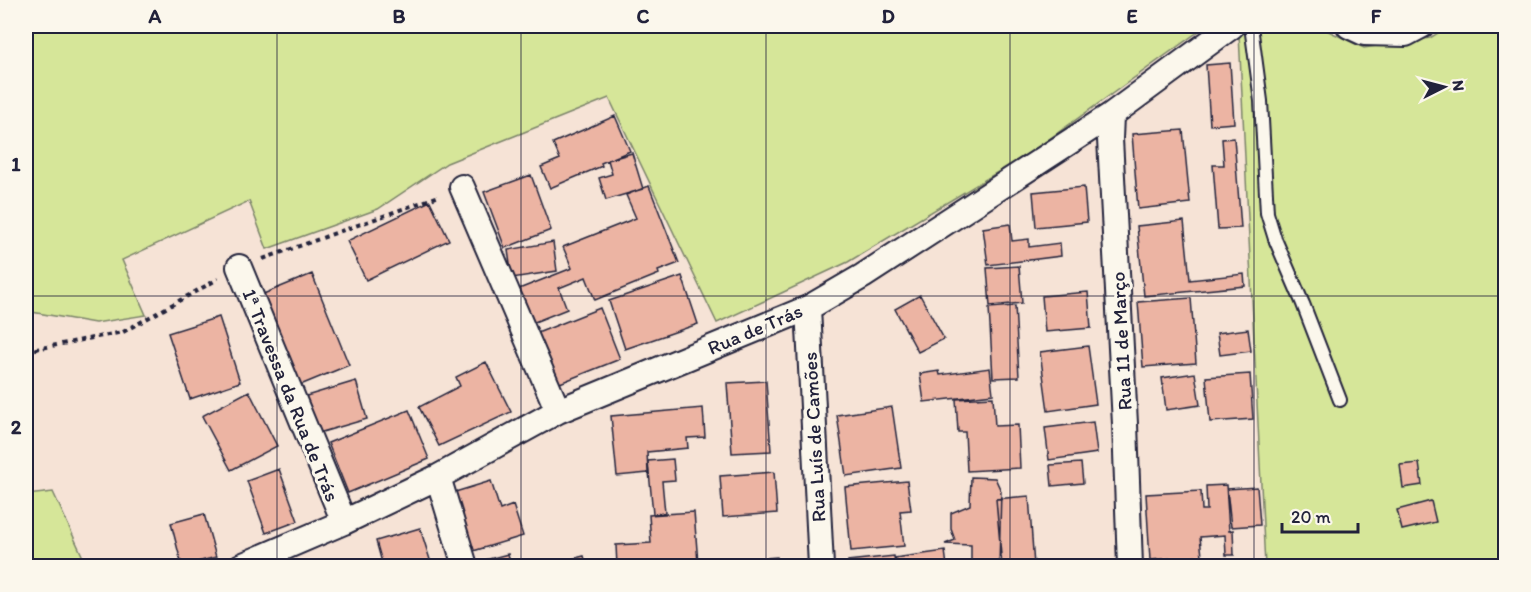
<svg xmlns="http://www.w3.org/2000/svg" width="1531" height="592" viewBox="0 0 1531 592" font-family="Itim,sans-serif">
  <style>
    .green { fill: #d6e699; stroke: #7c846a; stroke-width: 1.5 }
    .building { fill: #ecb4a3; stroke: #22223b; stroke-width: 1.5 }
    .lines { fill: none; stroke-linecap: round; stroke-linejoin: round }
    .service-casing { stroke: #22223b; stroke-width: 16 }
    .minor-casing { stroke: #22223b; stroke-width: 28 }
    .path { stroke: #22223b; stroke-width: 4; stroke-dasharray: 4.5 4.5; stroke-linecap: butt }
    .service { stroke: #fbf7ec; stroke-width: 12 }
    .minor { stroke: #fbf7ec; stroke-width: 24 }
    .grid { fill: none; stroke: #22223b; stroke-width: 1.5; stroke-opacity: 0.55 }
    .labels { text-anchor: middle; stroke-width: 6; stroke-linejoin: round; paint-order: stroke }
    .street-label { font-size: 20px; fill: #22223b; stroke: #fbf7ec }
    .neatline { fill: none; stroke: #22223b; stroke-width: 2 }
    .grid-label { font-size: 20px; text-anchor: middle; font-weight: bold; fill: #22223b }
  </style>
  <rect width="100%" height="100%" fill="#f6e3d6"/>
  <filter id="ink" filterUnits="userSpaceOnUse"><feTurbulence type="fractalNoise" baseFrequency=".0167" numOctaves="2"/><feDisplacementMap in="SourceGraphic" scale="12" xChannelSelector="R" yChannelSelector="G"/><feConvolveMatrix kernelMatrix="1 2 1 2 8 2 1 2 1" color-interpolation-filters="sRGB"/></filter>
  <g filter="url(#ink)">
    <path class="green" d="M26,26H1206L1031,152L848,262L717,323L609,98L447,163L378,209L267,249L249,201L122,260L146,315L95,323L26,311Z
      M1266,26H1318L1364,48L1430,38L1449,26H1495L1505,35V566H1265L1239,34Z
      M53,492L87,566H26V493L27,495Z"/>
    <path class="building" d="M1230,63L1234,123L1210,125L1206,65Z
      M615,116L630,151L601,163L602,166L550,188L541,167L560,159L553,143Z
      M1183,130L1190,203L1138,209L1132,134Z
      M1234,138L1241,228L1218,229L1213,165H1224L1222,139Z
      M632,153L643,189L606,200L599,178L612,174L608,160Z
      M531,175L551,230L505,248L484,192Z
      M649,186L679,263L658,271L659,274L595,300L586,277L559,288L567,309L532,323L519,289L572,268L563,247L636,218L626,195Z
      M1084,187L1087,222L1036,227L1033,192Z
      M430,201L449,240L366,280L347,241Z
      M1184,221L1190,280L1244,274L1245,286L1144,296L1137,226Z
      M1010,224L1012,241L1029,239V247L1060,243L1061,256L988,265L983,228Z
      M553,242L557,271L512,278L508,250Z
      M1019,266L1022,303L990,306L987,268Z
      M312,274L349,365L298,386L261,295Z
      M682,276L698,324L625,349L609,301Z
      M1088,292L1091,328L1045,332L1042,296Z
      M920,295L944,339L918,352L895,309Z
      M1191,298L1196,363L1143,367L1138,302Z
      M1015,306L1019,377L993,378L989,308Z
      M600,308L620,359L555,385L535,334Z
      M219,317L240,382L190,399L168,333Z
      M1248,329L1251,351L1220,355L1217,333Z
      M1088,346L1096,404L1048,411L1040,352Z
      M486,362L511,412L439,446L419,407L460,386L456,377Z
      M990,368L993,394L924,402L920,374L939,371L940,375Z
      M1195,373L1200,405L1166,410L1162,378Z
      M1250,374L1253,419L1210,422L1206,377Z
      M356,381L367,419L315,434L303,397Z
      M766,381L771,451L732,453L727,383Z
      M249,391L277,446L231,470L202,416Z
      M993,397L995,426L1018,425L1020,468L967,471L965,432H958L956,399Z
      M892,407L901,468L846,476L837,415Z
      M703,408L705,437L687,438L688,448L647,452L648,473L617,476L611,416Z
      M409,410L429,459L348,493L328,443Z
      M1093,422L1097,453L1049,460L1045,428Z
      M673,459L675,480L662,481L665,513L653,514L648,461Z
      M1081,463L1083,483L1052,486L1050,465Z
      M1419,463L1422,485L1403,488L1400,465Z
      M279,469L298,521L266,533L247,481Z
      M774,472L777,513L723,517L720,476Z
      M971,477L995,478L1001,491L999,566H971V545L945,544L955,540L951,529V513L970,505Z
      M491,481L500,510L513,505L523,536L470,552L452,493Z
      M907,481L911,510L900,511L904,546L851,551L845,487Z
      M1226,485L1229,531L1233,530L1234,555H1226L1225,535L1200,537L1202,556L1150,560L1146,494L1201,491L1202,510H1207L1206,486Z
      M1257,487L1260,525L1231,527L1227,489Z
      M1029,496L1034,566H1002L996,499Z
      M1431,501L1436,522L1402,530L1397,510Z
      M694,512L698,563L777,557L778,566H617L616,545L651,543L649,515Z
      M204,514L216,557L182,566L171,523Z
      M420,528L432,566H383L376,541Z
      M945,551L947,566H897L895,558Z
      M508,554L511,566H471L470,564Z
      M584,556L587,566H543Z
      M894,556L895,566H849L848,561Z"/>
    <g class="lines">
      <g class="service-casing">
        <path id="service" d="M1251,26L1261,101L1267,213L1275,239L1303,304L1340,400"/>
      </g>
      <g class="minor-casing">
        <path id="minor" d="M1349,26L1364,33L1406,34L1421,26
          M1111,115L1110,139L1125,424L1130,566
          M462,187L558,411
          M239,267L344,522
          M808,308L821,566
          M438,477L465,566
          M241,566L344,522L438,477L558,411L808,308L863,276L1111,115L1232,26"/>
      </g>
      <path class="path" d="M263,259L439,196
        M26,351L123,332L218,279"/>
      <use href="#service" class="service"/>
      <use href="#minor" class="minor"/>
    </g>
  </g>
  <path class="grid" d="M277,26V566M521,26V566M766,26V566M1010,26V566M1254,26V566M26,296H1506"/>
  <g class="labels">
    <g class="street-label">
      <text transform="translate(755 329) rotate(-23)" y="7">Rua de Trás</text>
      <text transform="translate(1121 341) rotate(-93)" y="7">Rua 11 de Março</text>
      <text transform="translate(291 395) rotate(68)" y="7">1ª Travessa da Rua de Trás</text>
      <text transform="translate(814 437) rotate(-93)" y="7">Rua Luís de Camões</text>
    </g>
  </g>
  <rect width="1531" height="592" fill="none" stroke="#fbf7ec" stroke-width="66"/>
  <g transform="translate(1444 87) rotate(84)" stroke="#fbf7ec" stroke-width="4.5" paint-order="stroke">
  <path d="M0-4.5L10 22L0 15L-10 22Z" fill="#22223b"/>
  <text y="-9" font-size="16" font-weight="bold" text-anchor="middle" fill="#22223b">N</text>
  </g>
  <path d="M1282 523v9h76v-9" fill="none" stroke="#22223b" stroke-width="3"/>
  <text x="1291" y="523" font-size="18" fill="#22223b" stroke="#fbf7ec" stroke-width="4.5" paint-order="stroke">20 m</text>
  <rect x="33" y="33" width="1465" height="526" class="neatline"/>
  <g class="grid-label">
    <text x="155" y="23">A</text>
    <text x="399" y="23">B</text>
    <text x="643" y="23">C</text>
    <text x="888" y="23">D</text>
    <text x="1132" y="23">E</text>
    <text x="1376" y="23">F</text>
    <text x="16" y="171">1</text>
    <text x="16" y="434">2</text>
  </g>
</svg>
